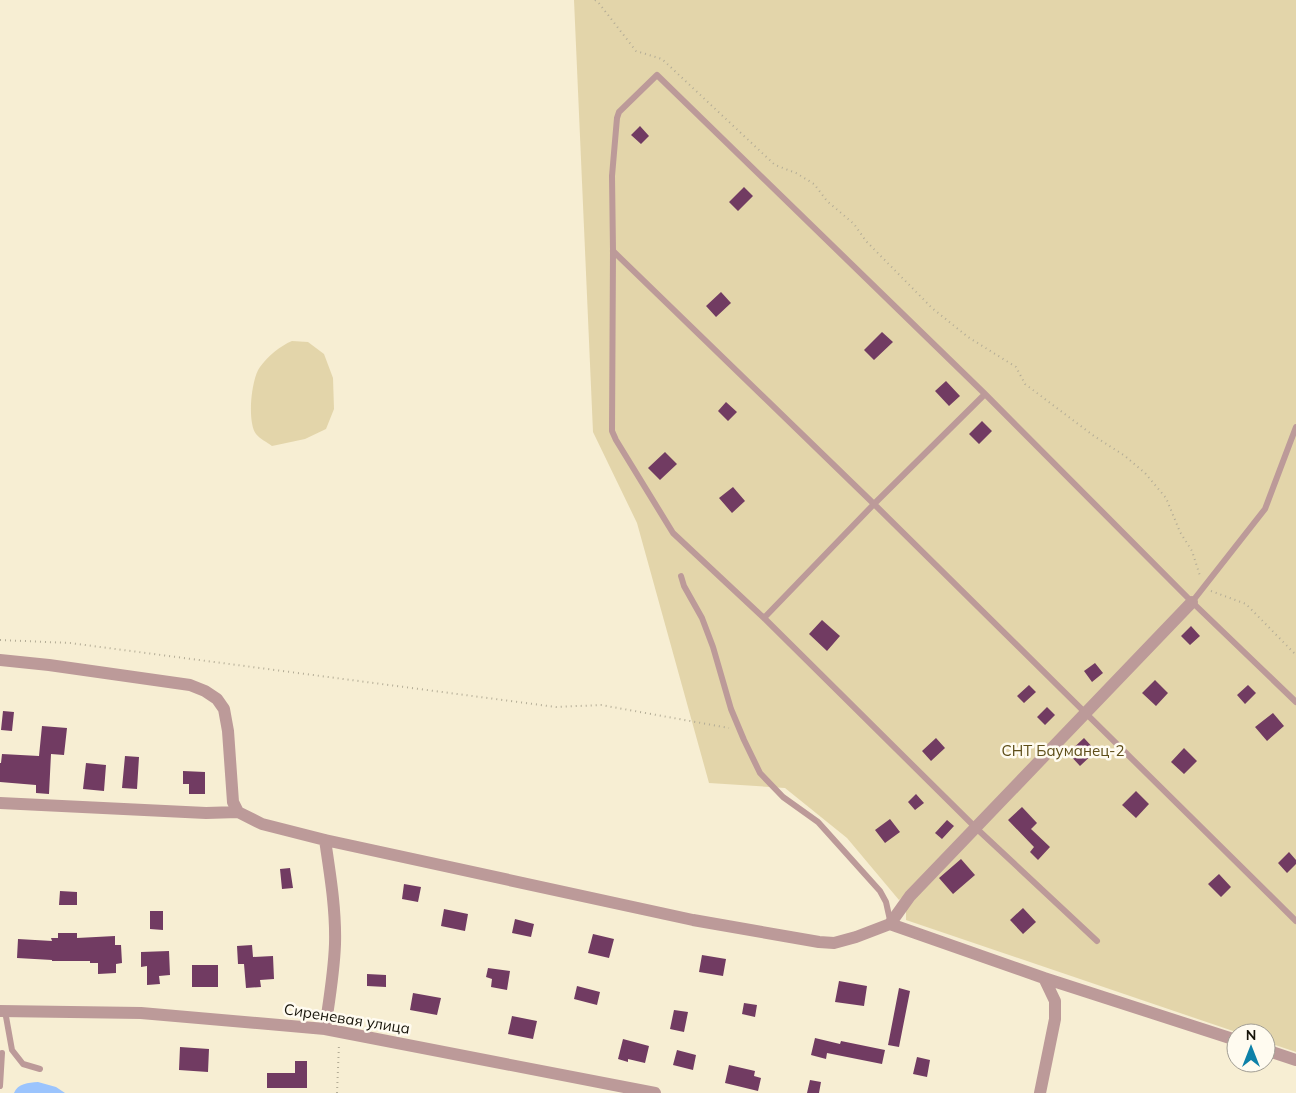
<svg xmlns="http://www.w3.org/2000/svg" width="1296" height="1093" viewBox="0 0 1296 1093" font-family="Mulish,sans-serif">
  <style>
    .green { fill: #e3d5aa }
    .water { fill: #9bc4fd }
    .building { fill: #713b62 }
    .lines { fill: none; stroke-linecap: round; stroke-linejoin: round }
    .path { stroke: #b3ac96; stroke-width: 2; stroke-dasharray: 1 4; stroke-linecap: butt }
    .lane { stroke: #bc9a99; stroke-width: 6 }
    .street { stroke: #bc9a99; stroke-width: 12 }
    .labels { text-anchor: middle; stroke-width: 5; stroke-linejoin: round; paint-order: stroke }
    .park-label { font-size: 15px; fill: #5e4e19; stroke: #fffbf0 }
    .street-label { font-size: 15px; fill: #161309; stroke: #fffbf0 }
  </style>
  <rect width="100%" height="100%" fill="#f7eed3"/>
  <path class="green" d="M574,0H1296V1052L1266,1042V1033H1239L906,920V894L899,900L847,838L785,788L709,783L637,523L593,432Z
    M292,341L308,342L324,354L333,378L334,409L326,429L305,439L272,446C267,442 260,439 256,434C247,422 251,379 260,367C268,356 280,346 292,341Z"/>
  <path class="water" d="M38,1082L56,1087L65,1093H14C18,1083 28,1083 38,1082Z"/>
  <path class="building" d="M640,126L649,136L641,144L631,135Z
    M744,187L753,196L738,211L729,202Z
    M721,292L731,303L716,317L706,306Z
    M882,332L893,342L874,360L864,350Z
    M946,381L960,396L949,406L935,391Z
    M726,402L737,412L728,421L718,411Z
    M982,421L992,431L979,444L969,434Z
    M665,452L677,464L660,480L648,468Z
    M733,487L745,501L732,513L719,498Z
    M822,620L840,636L827,651L809,634Z
    M1191,626L1200,636L1190,645L1181,636Z
    M1095,663L1103,673L1092,682L1084,671Z
    M1155,680L1168,693L1156,706L1142,693Z
    M1029,685L1036,692L1024,703L1017,696Z
    M1248,685L1256,693L1245,704L1237,695Z
    M1047,707L1055,715L1045,725L1037,717Z
    M3,711L14,712L12,731L1,730Z
    M1273,713L1284,726L1267,741L1255,727Z
    M42,726L67,728L64,755L51,754L49,794L36,793V785L0,782V763H1L2,754L39,756Z
    M936,738L945,748L931,761L922,751Z
    M1084,738L1096,751L1080,766L1068,753Z
    M1184,748L1197,761L1184,774L1171,762Z
    M125,756L139,757L137,789L122,788Z
    M86,763L106,765L104,791L83,789Z
    M183,771L205,772V794H189V784H183Z
    M1136,791L1149,804L1136,818L1122,805Z
    M916,794L924,803L915,810L908,802Z
    M1022,807L1037,823L1031,829L1050,847L1038,860L1030,852L1034,847L1008,820Z
    M890,819L900,832L885,843L875,830Z
    M947,820L954,826L942,839L935,833Z
    M1289,852L1296,860V864L1287,873L1278,863Z
    M961,859L975,875L953,894L939,878Z
    M290,868L293,888L282,889L280,869Z
    M1219,874L1231,887L1221,897L1208,884Z
    M404,884L421,887L418,902L402,899Z
    M60,891L77,892V905H59Z
    M1023,908L1036,922L1023,934L1010,920Z
    M444,909L468,914L465,931L441,926Z
    M150,911H163V930L150,929Z
    M515,919L534,924L531,937L512,933Z
    M58,933H77V938L115,936V945H121L122,963L116,964V973L98,974V963H90V961H52V960L17,958L18,939L52,941L51,938H58Z
    M593,934L614,939L609,958L588,953Z
    M252,945L253,957L273,956L274,979L260,980L261,987L246,988L244,964H238L237,946Z
    M169,951L170,975L159,976L160,984L147,985V966L141,967V952Z
    M702,955L726,959L723,976L699,972Z
    M192,965H218V987H192Z
    M488,968L510,971L507,990L491,987L492,979L486,977Z
    M367,974L386,975V987L367,986Z
    M839,981L867,986L864,1006L835,1002Z
    M577,986L600,992L597,1005L574,999Z
    M899,988L910,991L899,1047L888,1045Z
    M413,993L441,998L437,1015L410,1010Z
    M744,1003L757,1005L755,1017L742,1014Z
    M674,1010L688,1012L684,1032L670,1029Z
    M512,1016L537,1021L533,1039L508,1034Z
    M815,1038L840,1044L841,1041L885,1050L882,1064L827,1053L826,1059L811,1055Z
    M623,1039L649,1046L645,1063L628,1059V1062L618,1059Z
    M180,1047L209,1049L208,1072L179,1070Z
    M677,1050L696,1055L693,1070L673,1065Z
    M917,1057L930,1060L927,1077L913,1074Z
    M295,1061H307V1088H267V1073H295Z
    M729,1065L755,1071L754,1076L761,1078L758,1091L725,1083Z
    M810,1080L821,1082L819,1093H807Z"/>
  <g class="lines">
    <path class="path" d="M595,0L598,2L636,51L662,59L775,165L796,173L814,184L827,201L854,224L866,241L932,308L968,337L1016,367L1025,384L1094,436L1125,456L1145,473L1166,498L1180,532L1192,551L1200,576
      M1211,591L1246,604L1296,655
      M0,640L70,643L556,707L601,705L729,728
      M337,1093L339,1044"/>
    <path class="lane" d="M613,251L874,504L1296,921
      M681,576L684,586L702,618L713,647L731,709L744,740L760,773L783,797L818,822L880,891L886,902L890,920
      M1192,602L1265,509L1296,427
      M764,618L874,504L985,394
      M1097,941L976,828L764,618L673,533L616,440L612,431L613,251L612,176L617,118L619,112L657,75L985,394L1192,602L1296,702
      M5,1011L12,1050L23,1064L40,1069
      M0,1086L2,1053"/>
    <path class="street" d="M0,660L49,665L190,685L205,691L217,699L224,709L228,731L233,802L238,812L262,824L325,840L693,920L819,942L834,943L856,937L890,924L910,896L1192,602
      M0,803L206,813L238,812
      M325,840C330,874 336,909 335,944C334,973 329,1001 325,1029
      M890,924L1044,978L1055,1001V1019L1040,1093
      M1044,978L1236,1040
      M0,1011L141,1013L325,1029L655,1093
      M1266,1050L1296,1060"/>
  </g>
  <g class="labels">
    <g class="park-label">
      <text x="1063" y="756">СНТ Бауманец-2</text>
    </g>
    <g class="street-label">
      <text transform="translate(347 1019) rotate(9)" y="5">Сиреневая улица</text>
    </g>
  </g>
  <g transform="translate(1251 1048)"><circle r="24" fill="#fffbf0" stroke="#a29e94"/>
  <path d="M0-4L9 19L0 12L-9 19Z" fill="#0e81a8"/>
  <text y="-8" font-size="14" font-weight="bold" text-anchor="middle" fill="#161309">N</text>
  </g>
</svg>
